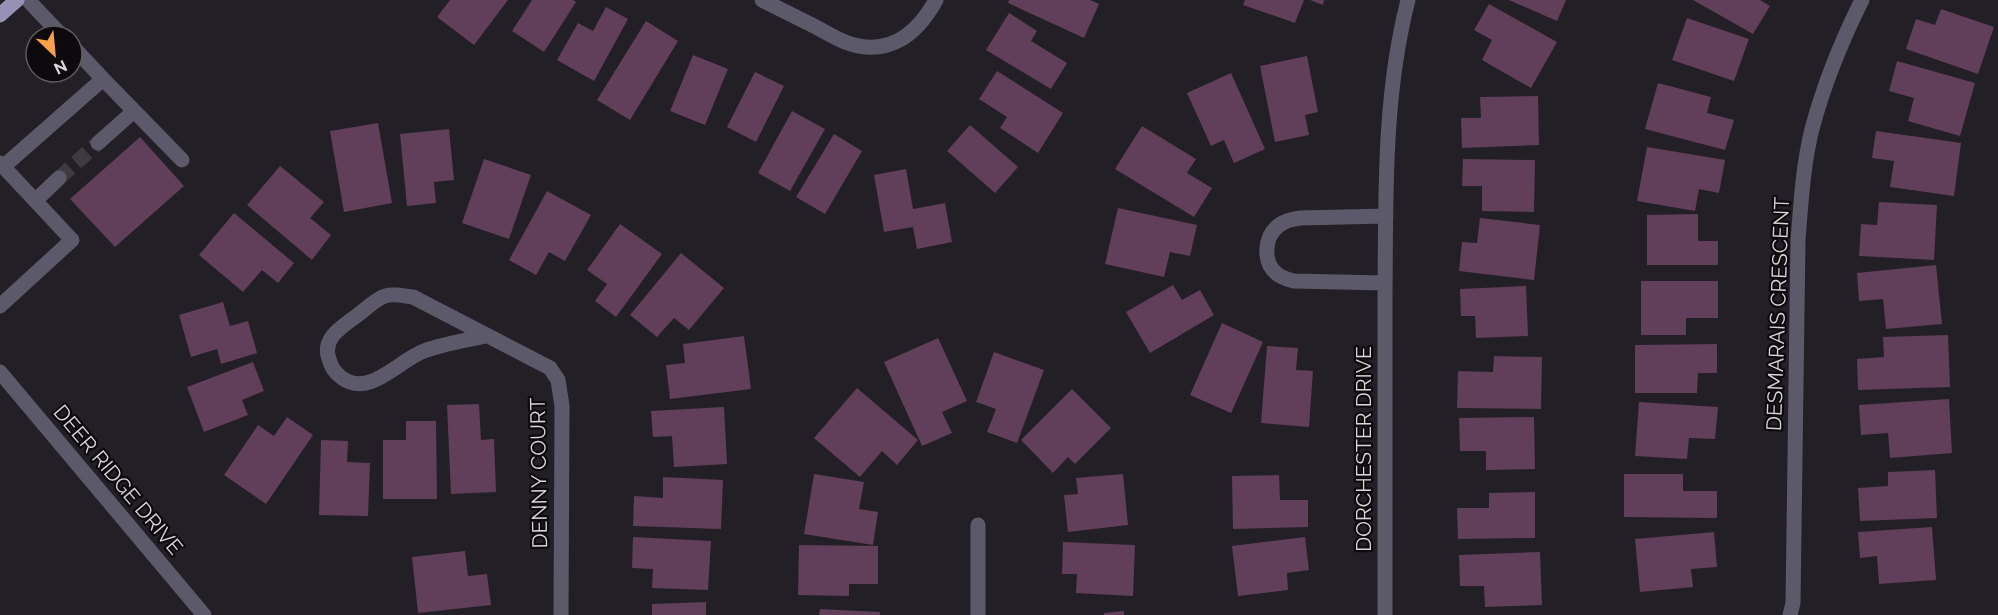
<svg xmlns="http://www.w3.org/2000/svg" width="1998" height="615" viewBox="0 0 1998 615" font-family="Raleway,sans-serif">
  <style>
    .building { fill: #613e5a }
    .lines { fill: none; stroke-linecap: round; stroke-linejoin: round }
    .minor-tunnel { stroke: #3e3a41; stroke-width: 15; stroke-dasharray: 15 8; stroke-linecap: butt }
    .minor { stroke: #5c596b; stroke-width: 15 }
    .major { stroke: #9791b6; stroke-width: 15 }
    .labels { text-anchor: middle; stroke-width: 4.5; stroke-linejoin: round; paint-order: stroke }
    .street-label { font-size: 21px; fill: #d9d6db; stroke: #0c0a0d }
  </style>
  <rect width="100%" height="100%" fill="#231f26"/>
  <path class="building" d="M450,0H508L474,45L437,17Z
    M532,0H573L576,2L544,52L512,31Z
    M1009,0H1090L1099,4L1084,38L1008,3Z
    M1245,0H1304L1295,23L1243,5Z
    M1310,0H1324L1323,5Z
    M1509,0H1566L1557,21Z
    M1693,0H1760L1770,6L1753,34Z
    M1489,4L1557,42L1531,88L1482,60L1492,40L1474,30Z
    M606,7L628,19L594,81L557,60L578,23L593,31Z
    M1941,9L1994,27L1978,74L1906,49L1916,19L1935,25Z
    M1009,13L1037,31L1031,41L1067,63L1051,89L986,50Z
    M1687,18L1749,39L1734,81L1672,60Z
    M646,21L678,41L630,120L597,100Z
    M693,55L728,69L705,125L670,111Z
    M1307,56L1318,112L1305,115L1309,135L1275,142L1260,66Z
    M1897,61L1975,83L1960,136L1908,121L1914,98L1889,91Z
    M997,71L1063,113L1038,153L1000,128L1007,117L979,99Z
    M755,72L784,86L756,142L727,127Z
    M1231,73L1265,149L1234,163L1224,140L1211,146L1187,93Z
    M1658,83L1711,97L1707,113L1734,120L1725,150L1645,129Z
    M1538,96L1539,145L1462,148L1461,118H1481L1480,97Z
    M792,111L825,129L790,191L758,173Z
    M378,123L392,203L344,212L330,131Z
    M970,125L1018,167L995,193L947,151Z
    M1142,126L1196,159L1187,173L1212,188L1194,217L1115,169Z
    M449,129L454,180L434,182L436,203L407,206L400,134Z
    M1876,131L1961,143L1954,196L1890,187L1894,161L1872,158Z
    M834,134L862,151L825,214L796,197Z
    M140,137L184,186L115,247L70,199Z
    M1647,147L1725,160L1719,193L1699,189L1695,211L1637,201Z
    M484,159L531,175L509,239L462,223Z
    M1463,159L1535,160L1534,212L1482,211V186H1462Z
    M280,166L324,202L310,218L331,235L312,260L247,205Z
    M906,169L913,209L945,203L952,242L917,249L913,227L884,232L874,175Z
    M547,191L591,215L565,261L549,252L536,275L509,260Z
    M1879,202L1937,205L1934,260L1859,256L1861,224L1877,225Z
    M1118,208L1197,225L1190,256L1170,252L1164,277L1105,264Z
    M234,213L294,263L278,283L262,270L243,292L199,255Z
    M1698,214V241H1718V265H1647V215Z
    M1480,218L1540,225L1534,280L1459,271L1462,242L1477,243Z
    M620,224L662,254L616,317L595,301L607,284L587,270Z
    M681,253L724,288L689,330L674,318L657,337L630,315Z
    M1936,265L1942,324L1886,329L1883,299L1859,301L1857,273Z
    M1641,281H1718V318H1686V335H1641Z
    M1173,285L1182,300L1200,290L1214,315L1150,353L1126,312Z
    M1526,286L1528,336L1476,338L1475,316H1461L1460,289Z
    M223,302L230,326L248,321L257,353L221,364L217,349L191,357L179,315Z
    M1222,323L1263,342L1231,413L1190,395Z
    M1948,335L1950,387L1858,390L1857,359L1884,357L1883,337Z
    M744,336L751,389L670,399L666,365L685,363L683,344Z
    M938,338L967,401L942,412L952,433L922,446L884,362Z
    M1717,344V373H1698L1697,393H1635V345Z
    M1267,346L1298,348L1296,370L1313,371L1309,427L1261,423Z
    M994,352L1044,370L1017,443L987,432L996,409L976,402Z
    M1494,356L1542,357L1541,409L1457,408L1458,371L1493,372Z
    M253,362L264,391L242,400L248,415L204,432L187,387Z
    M857,388L918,440L897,465L882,451L860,477L814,438Z
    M1072,389L1111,428L1075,464L1068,457L1053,473L1021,440Z
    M1949,399L1952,453L1890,458L1888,433L1861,435L1859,405Z
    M1639,402L1718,407L1715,439L1689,438L1687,459L1635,456Z
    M479,404L481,440L494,439L496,492L451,494L447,405Z
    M724,407L727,464L674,467L672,436L653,437L651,411Z
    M287,417L313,435L266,504L224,475L258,425L274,436Z
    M1534,417L1535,469L1486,470V451H1460L1459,418Z
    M406,421H436L437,499H383V440H406Z
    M321,440L348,441L347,462L370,463L368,516L319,515Z
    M1935,470L1937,518L1860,521L1858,488L1888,486V472Z
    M814,474L864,482L859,509L878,512L873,545L804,534Z
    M1123,474L1128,525L1068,532L1064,495L1078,494L1076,478Z
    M1624,474H1683V491H1717V518L1624,517Z
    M1279,475L1280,500H1308V527L1233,529L1232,476Z
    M663,477L723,480L721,529L633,526L634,496L663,498Z
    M1535,492V538L1458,539L1457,508H1489V493Z
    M1932,527L1936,580L1879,584L1877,556L1860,558L1858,532Z
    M1714,532L1717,567L1691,569L1693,587L1640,592L1635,539Z
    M633,537L711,541L708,590L652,588L653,569L632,568Z
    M1305,537L1309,570L1287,573L1288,590L1238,596L1232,546Z
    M1063,542L1135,545L1133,596L1076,593L1077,574H1062Z
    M799,545L878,546V584H849V596L798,595Z
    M465,551L468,576L487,574L491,605L418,613L412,557Z
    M1540,552L1542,605L1485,607L1484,586H1460L1459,555Z
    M706,602V615H652V604Z
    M820,609L880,612V615H819Z
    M1124,611V615H1104V613Z"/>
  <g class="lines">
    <path class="minor-tunnel" d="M59,178L98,143"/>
    <path class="minor" d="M28,0L62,36
      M762,0C780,9 798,18 816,27C825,32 835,38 845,42C887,58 916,36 936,0
      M103,79L182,160
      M98,143L134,111
      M0,163L72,240L0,306
      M4,166L103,79L72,46
      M36,200L59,178
      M1385,283L1294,281C1287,279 1281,278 1276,273C1263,262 1264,237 1278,226C1284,221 1292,219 1300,218L1386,216
      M486,336C466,340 443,344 424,351C399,360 370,398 342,378C335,373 331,367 329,359C321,337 344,326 359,314C367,308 376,299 385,296C394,293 404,296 413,297L550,368L558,380L562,406L561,615
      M0,372L204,615
      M978,525V615
      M1385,615C1385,509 1385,403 1385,297C1386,197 1383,98 1408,0
      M1790,615L1793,603L1798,240C1801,203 1803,165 1812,129C1824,84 1841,42 1862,0"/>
    <path class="major" d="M0,15L17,0"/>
  </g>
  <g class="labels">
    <g class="street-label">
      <text transform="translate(1778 314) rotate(-88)" y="7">DESMARAIS CRESCENT</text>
      <text transform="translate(1364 449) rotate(-90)" y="7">DORCHESTER DRIVE</text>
      <text transform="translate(539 473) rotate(-91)" y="7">DENNY COURT</text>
      <text transform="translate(118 480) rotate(50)" y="7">DEER RIDGE DRIVE</text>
    </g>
  </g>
  <g transform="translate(54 54) rotate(154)"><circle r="28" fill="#0c0a0d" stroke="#5e5c5f" stroke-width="1.5"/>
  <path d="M0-4.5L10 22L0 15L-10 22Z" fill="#f9a04d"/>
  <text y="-9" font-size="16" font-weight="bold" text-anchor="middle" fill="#d9d6db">N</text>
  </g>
</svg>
